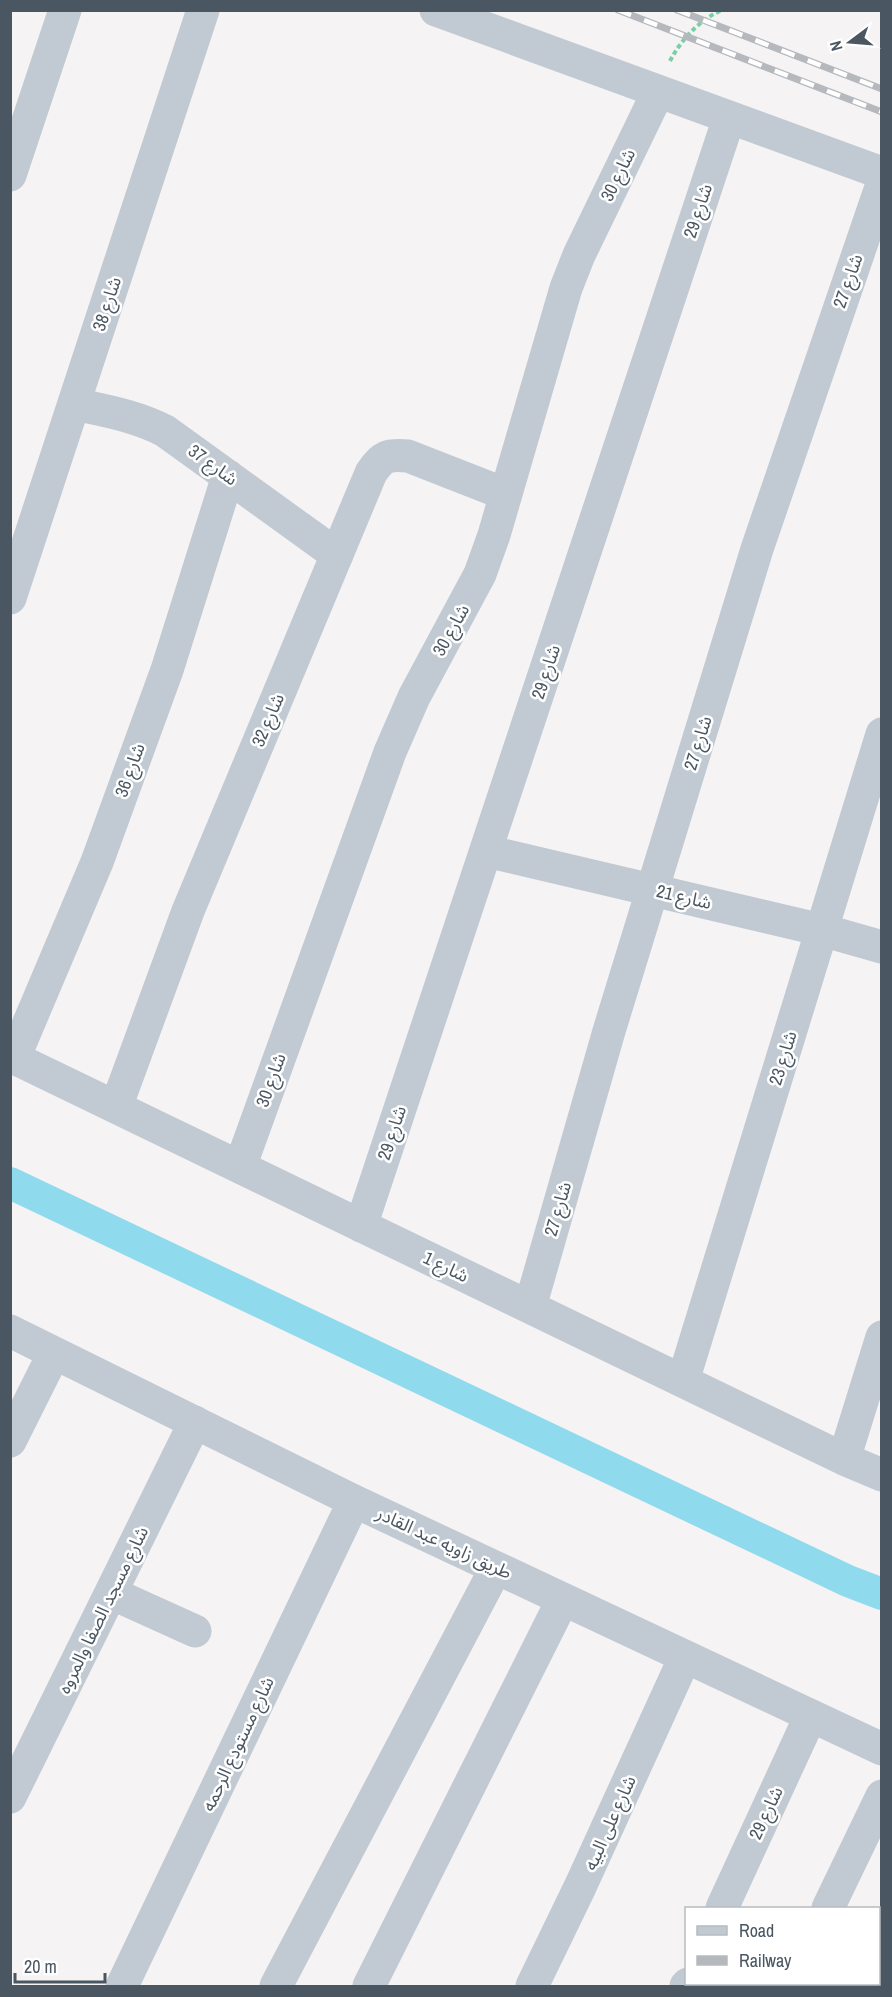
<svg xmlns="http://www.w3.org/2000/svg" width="892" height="1997" viewBox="0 0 892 1997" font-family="'Archivo Narrow','Noto Sans Arabic',sans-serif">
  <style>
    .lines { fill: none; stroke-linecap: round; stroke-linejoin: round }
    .canal { stroke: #90daee; stroke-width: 32 }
    .path { stroke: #7ad0a6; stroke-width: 4; stroke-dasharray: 4.5 3; stroke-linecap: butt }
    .minor { stroke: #c1cad2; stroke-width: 33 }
    .rail-casing { stroke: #b5b8bd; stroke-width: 7 }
    .rail { stroke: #fff; stroke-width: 4.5; stroke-dasharray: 14; stroke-linecap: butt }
    .labels { text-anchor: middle; stroke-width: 5; stroke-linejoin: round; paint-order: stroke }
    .street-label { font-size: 18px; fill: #4a5661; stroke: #fff }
  </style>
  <rect width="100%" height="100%" fill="#f5f3f3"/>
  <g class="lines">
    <path class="canal" d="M10,1183L848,1581L882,1594"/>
    <path class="path" d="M670,61C681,40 699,20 722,10"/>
    <path class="minor" d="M436,10L882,173
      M10,175L65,10
      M74,404C106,411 136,416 165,431L337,555
      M10,598L203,10
      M486,851L822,930L882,947
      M10,1056L844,1459L882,1475
      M14,1058L97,862L167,670L228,476
      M116,1107L188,911L371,473C382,456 388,454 408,456L505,494
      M240,1167L390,752L414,697L480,574L494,535L566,288L579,255L658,92
      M361,1226L729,118
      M530,1307L609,1031L757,549L882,184
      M10,1331L354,1501L882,1749
      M683,1381L882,734
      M10,1441L54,1353
      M844,1459L882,1337
      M111,1593L195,1631
      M10,1797L195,1422
      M722,1908L810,1717
      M828,1908L882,1796
      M122,1986L354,1501
      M276,1986L496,1568
      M369,1986L563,1599
      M532,1986L580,1887L685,1657
      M686,1986L688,1984
      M791,1986L792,1984"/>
    <g class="rail-casing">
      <path id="rail" d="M618,10L882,112
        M677,10L882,89"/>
    </g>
    <use href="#rail" class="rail"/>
  </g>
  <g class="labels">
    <g class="street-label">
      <text transform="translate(618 175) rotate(-64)" y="6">شارع 30</text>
      <text transform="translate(698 211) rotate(-72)" y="6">شارع 29</text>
      <text transform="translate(848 281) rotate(-71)" y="6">شارع 27</text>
      <text transform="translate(107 304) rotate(-72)" y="6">شارع 38</text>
      <text transform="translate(213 465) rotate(36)" y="6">شارع 37</text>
      <text transform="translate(451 630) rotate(-61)" y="6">شارع 30</text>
      <text transform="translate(546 672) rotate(-72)" y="6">شارع 29</text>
      <text transform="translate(268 720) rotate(-67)" y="6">شارع 32</text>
      <text transform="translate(698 743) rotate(-73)" y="6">شارع 27</text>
      <text transform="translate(130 770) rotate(-70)" y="6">شارع 36</text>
      <text transform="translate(684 897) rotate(13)" y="6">شارع 21</text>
      <text transform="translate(783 1058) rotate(-73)" y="6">شارع 23</text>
      <text transform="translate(271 1080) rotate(-70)" y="6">شارع 30</text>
      <text transform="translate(392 1133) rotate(-72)" y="6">شارع 29</text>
      <text transform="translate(558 1209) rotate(-74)" y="6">شارع 27</text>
      <text transform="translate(446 1267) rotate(26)" y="6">شارع 1</text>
      <text transform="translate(444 1543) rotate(25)" y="6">طريق زاويه عبد القادر</text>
      <text transform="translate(103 1610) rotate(-64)" y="6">شارع مسجد الصفا والمروه</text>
      <text transform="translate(238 1744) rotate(-65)" y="6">شارع مستودع الرحمه</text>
      <text transform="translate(766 1813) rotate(-65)" y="6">شارع 29</text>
      <text transform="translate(610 1823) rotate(-66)" y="6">شارع على البيه</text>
    </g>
  </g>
  <rect width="892" height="1997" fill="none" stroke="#4a5661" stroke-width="24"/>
  <rect x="685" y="1907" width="195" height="78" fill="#ffffff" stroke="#b7bbc0" stroke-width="1.5"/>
  <rect x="697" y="1926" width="30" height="9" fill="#c1cad2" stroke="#b7bbc0" stroke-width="1.5"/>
  <text x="739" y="1937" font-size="18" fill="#4a5661">Road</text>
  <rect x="697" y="1956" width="30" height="9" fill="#b5b8bd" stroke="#b7bbc0" stroke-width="1.5"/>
  <text x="739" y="1967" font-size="18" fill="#4a5661">Railway</text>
  <g transform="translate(850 42) rotate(254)" stroke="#ffffff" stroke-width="4.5" paint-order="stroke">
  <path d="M0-4.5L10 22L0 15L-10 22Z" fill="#4a5661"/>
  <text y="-9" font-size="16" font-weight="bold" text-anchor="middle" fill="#4a5661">N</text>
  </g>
  <path d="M15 1973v9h90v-9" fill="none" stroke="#4a5661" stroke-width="3"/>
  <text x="24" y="1973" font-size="18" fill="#4a5661" stroke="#ffffff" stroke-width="4.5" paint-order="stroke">20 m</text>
</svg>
